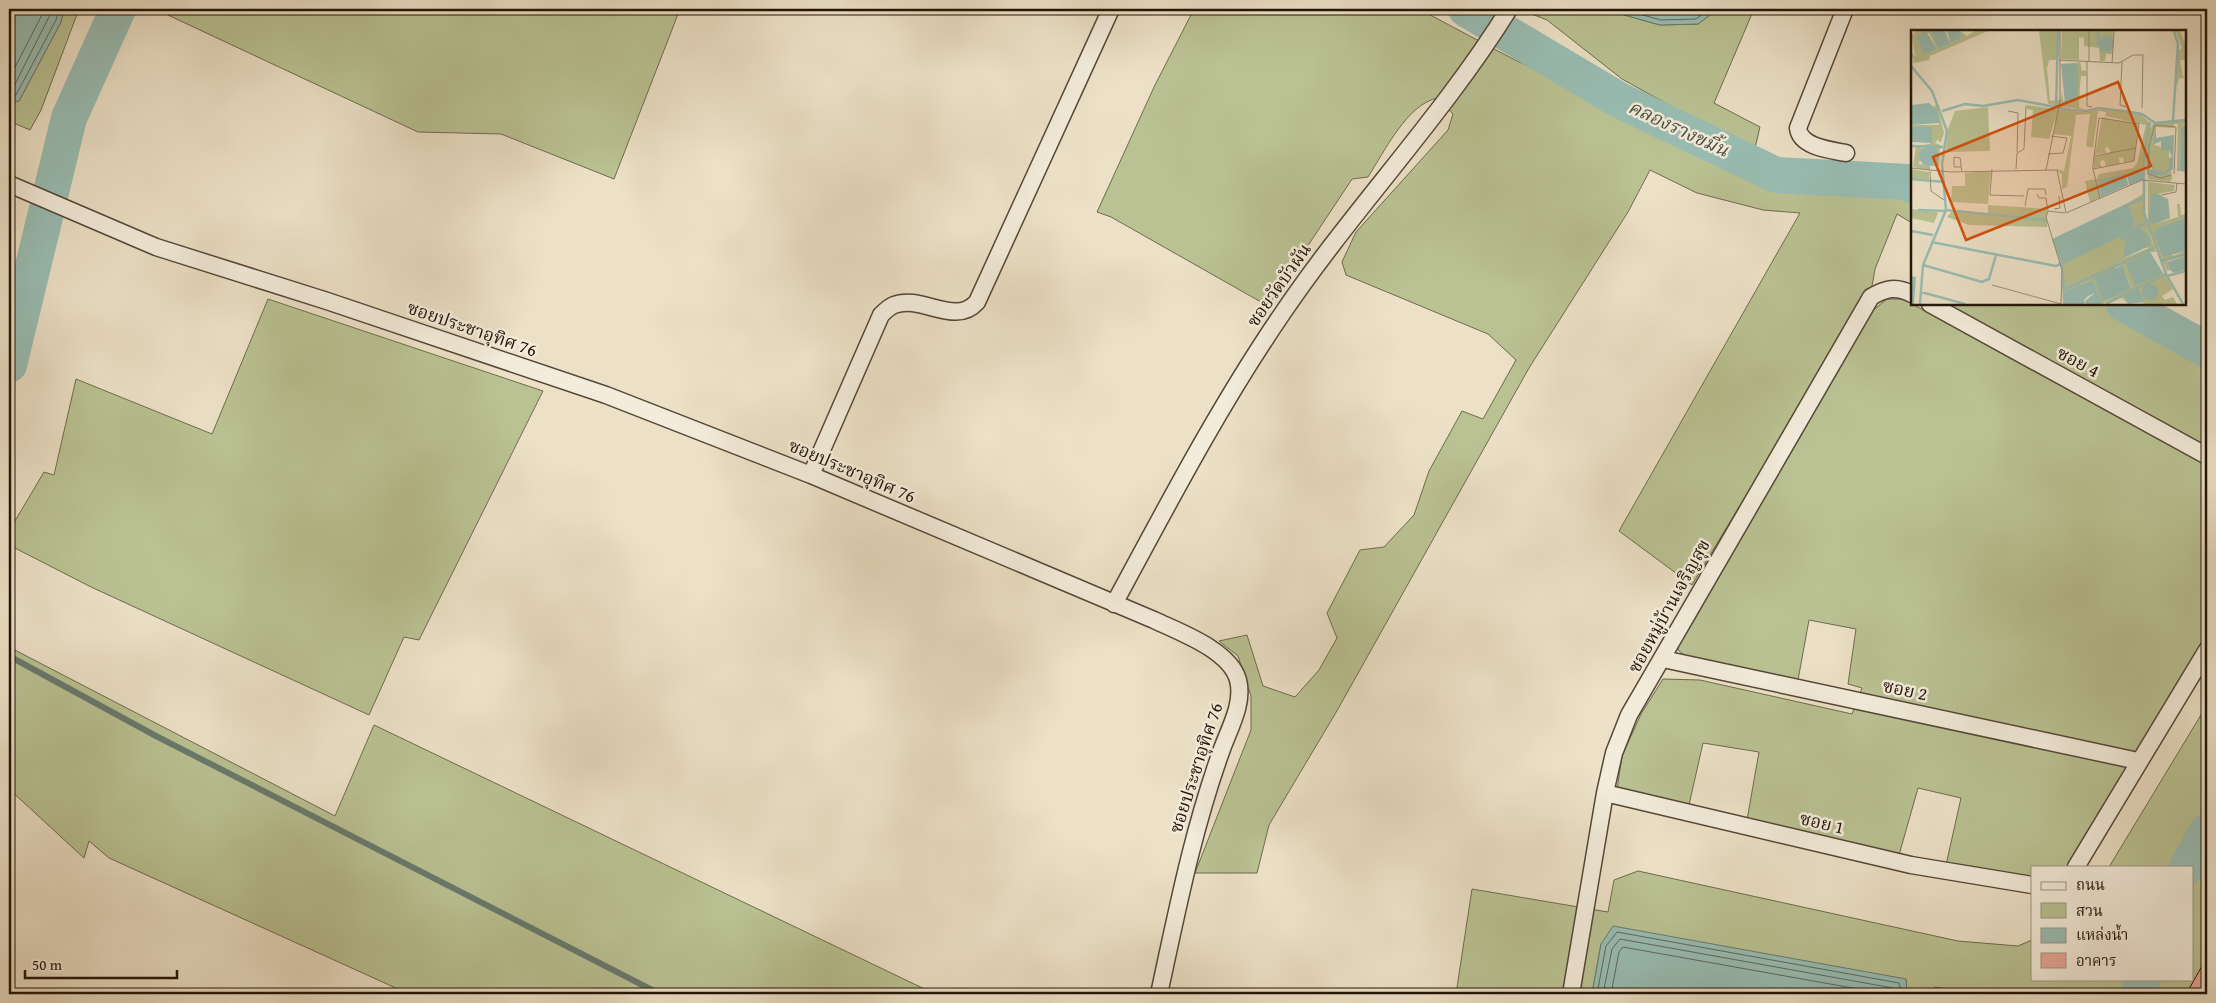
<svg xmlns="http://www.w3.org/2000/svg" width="2216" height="1003" viewBox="0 0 2216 1003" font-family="'Gentium Book Plus','Noto Serif Thai',serif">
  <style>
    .green { fill: #bac293; stroke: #6e6b4d }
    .water { fill: #99beb4; stroke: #697a6f }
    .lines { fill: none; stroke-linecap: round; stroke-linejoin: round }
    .shore { stroke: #5e695e; stroke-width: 1 }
    .stream { stroke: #697a6f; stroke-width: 6 }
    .canal { stroke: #99beb4; stroke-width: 21 }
    .river { stroke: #99beb4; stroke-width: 36 }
    .minor-casing { stroke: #544737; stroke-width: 19 }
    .minor { stroke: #f3ecdb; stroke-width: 16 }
    .wall { fill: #c89083; stroke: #221407 }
    .building { fill: #e8a898; stroke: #221407 }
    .labels { text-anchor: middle; stroke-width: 5; stroke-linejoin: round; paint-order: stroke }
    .street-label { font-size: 18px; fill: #221407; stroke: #f3ecdb }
    .water-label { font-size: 19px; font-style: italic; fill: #4c5044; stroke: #f3ecdb }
    .inset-river { fill: none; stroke: #99beb4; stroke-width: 2.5 }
    .inset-road { fill: none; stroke: #9b8f7a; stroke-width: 1 }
    .view { fill: #d4520c; fill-opacity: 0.15; stroke: #d4520c; stroke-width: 2.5 }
    .inset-edge { fill: none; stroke: #221407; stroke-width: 2.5 }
  </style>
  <rect width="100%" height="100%" fill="#ece1c7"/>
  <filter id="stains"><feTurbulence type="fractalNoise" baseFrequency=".004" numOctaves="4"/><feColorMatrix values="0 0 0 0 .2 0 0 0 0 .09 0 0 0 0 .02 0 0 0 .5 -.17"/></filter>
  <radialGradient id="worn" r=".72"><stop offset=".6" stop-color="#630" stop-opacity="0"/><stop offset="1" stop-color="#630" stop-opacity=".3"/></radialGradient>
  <path class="green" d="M64,9H79L41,110L30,130L9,121V103L19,101L61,22Z
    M155,9H680L614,179L501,134L418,132Z
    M1194,9H1419L1515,60L1674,132L1692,148L1744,171L1795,188L1905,191L1912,194V223L1897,214L1875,269L1872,286L1692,585L1619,531L1800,213L1763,210L1697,193L1650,170L1628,212L1529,368L1338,709L1269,825L1257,873H1195L1251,730V696L1238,656L1219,641L1247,635L1263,686L1295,697L1319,670L1337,638L1327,613L1360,550L1384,547L1414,515L1429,471L1462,411L1483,419L1516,360L1488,334L1346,275L1342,262L1356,232L1448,130L1453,114L1438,98C1408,103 1384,152 1368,177L1352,179L1268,306L1111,217L1097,212L1155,85Z
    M1519,9H1603L1660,25L1698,24L1718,9H1754L1714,103L1760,127L1754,152L1622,79L1547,20Z
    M268,299L543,391L419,640L404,637L369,715L91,587L9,545V531L44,472L54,475L76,379L212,434Z
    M1887,299H1903L2207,465V636L2069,867H2032V879L1946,865L1961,798L1918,788L1899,855L1747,820L1759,752L1703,743L1689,805L1617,790L1622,756L1641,714L1663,679L1700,680L1852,714L1862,688L1848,684L1856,629L1809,620L1798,680L1689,659L1678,650L1679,642L1872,311Z
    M1948,304H2112L2201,355L2207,359V453Z
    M9,647L335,816L374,725L935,994H409L109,858L89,841L84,858L9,789Z
    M2207,705V814L2195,834L2181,867H2109Z
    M2207,857V968L2193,994H2153L2160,979H2192V888L2195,874Z
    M1638,871L1958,941L2018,946L2032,940V979H2132L2124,994H1979L1935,987L1929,994H1907L1906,979L1601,944L1592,994H1456L1472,889L1608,912L1614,880Z"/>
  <path class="water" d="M9,9H64L61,22L19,101L9,103Z
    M1603,9H1718L1698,24L1660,25Z
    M1613,926L1906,979L1907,994H1592L1601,944Z"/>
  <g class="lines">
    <path class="shore" d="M1621,9L1661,20L1696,19L1710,9
      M1644,9C1659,13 1686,19 1699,9
      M9,79L45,9
      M9,91L12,90L53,9
      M9,98L16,95L56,20L59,9
      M1597,994L1606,946L1617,932L1899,983L1902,994
      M1603,994L1612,949L1620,939L1893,988L1895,994
      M1611,994L1619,952L1623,947L1886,994"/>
    <path class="stream" d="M1476,14L1479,9
      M9,656L156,736L660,994"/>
    <path class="canal" d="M9,300L23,308"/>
    <path class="river" d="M1466,9L1619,100L1776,175L1908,182L1912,185
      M2124,304L2207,350
      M9,365L69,118L118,9
      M2187,867L2207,831
      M2138,994L2143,979"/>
    <g class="minor-casing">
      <path id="minor" d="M1845,9L1798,128C1800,147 1830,150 1846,153
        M9,184L156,247L327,301L606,395L811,475L1154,620C1179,632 1230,650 1238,680C1244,703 1230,727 1222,749C1193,829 1177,911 1159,994
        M1930,304L2207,456
        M811,475L881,315C884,312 889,307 894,305C921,294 955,327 977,302L1111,9
        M1114,604C1167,506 1219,406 1282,314C1353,209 1442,117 1509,9
        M1663,659L2138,761
        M1605,793L1911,865L2032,885
        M2076,867L2207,650
        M1571,994L1605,793L1614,753L1629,715L1871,297C1886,288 1896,286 1912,294"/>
    </g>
    <use href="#minor" class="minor"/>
  </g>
  <path class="wall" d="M2189,989L2207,994H2189Z"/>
  <path class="building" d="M2207,957V994H2200L2189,989Z"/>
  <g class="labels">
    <g class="street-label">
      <text transform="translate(1279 285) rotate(-55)" y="6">ซอยวัดบัวผัน</text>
      <text transform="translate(472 329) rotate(19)" y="6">ซอยประชาอุทิศ 76</text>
      <text transform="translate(2078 362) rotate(28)" y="6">ซอย 4</text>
      <text transform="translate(852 471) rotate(23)" y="6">ซอยประชาอุทิศ 76</text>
      <text transform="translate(1669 606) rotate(-61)" y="6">ซอยหมู่บ้านเจริญสุข</text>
      <text transform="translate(1905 690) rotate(12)" y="6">ซอย 2</text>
      <text transform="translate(1196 768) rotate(-72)" y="6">ซอยประชาอุทิศ 76</text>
      <text transform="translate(1822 823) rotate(13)" y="6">ซอย 1</text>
    </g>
    <g class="water-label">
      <text transform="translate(1679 128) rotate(25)" y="7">คลองรางขมิ้น</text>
    </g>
  </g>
  <g transform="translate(1911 30)">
    <rect width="275" height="275" fill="#ece1c7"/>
    <path d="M5,1H20L27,19L39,14L34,1L40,13L51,8L49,1L56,6L64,1H77L19,26L18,30L3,33L0,22L4,26L1,6ZM18,3L26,19L13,25L5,6ZM128,1H149L147,30H138L136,38L139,71L150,69L151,60L152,71L167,67V36L164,33L169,32L171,41L175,40V46H170L169,56L168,77L173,80L137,74ZM151,1H202L201,24H195L194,31H189L188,18L173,16V8L168,7V30L150,29ZM265,1H269L275,16V30H269L272,46L275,47L267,49V55L265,53L267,21L271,18ZM23,75L26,76L33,103L30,112L27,111L28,108L24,113L29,115L28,136H19V141L2,137L5,116L19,114V97H0V95H28ZM11,118H20L25,135L8,134ZM116,75L168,82L193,79L230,85L238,92L232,140L216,144L217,155L215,148L188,150L190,167L179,172L174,151L186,149L188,144L222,138L226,133L235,95L194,86L195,82L187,81L182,118L175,116L179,84L165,85L156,157L151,159V145L145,139L153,141L160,106L143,104L145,86L138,109L120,107L122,80L116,79ZM77,77L79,121L35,122L37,99L44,81ZM191,87L227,94L223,131L213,133L212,127L208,128L209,134L195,136L193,130L189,131L190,137L183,138V127L200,122L197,117L194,118L195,123L184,124ZM262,90L275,91L270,98L269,141H266L267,94H263V98L245,97L241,114L258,120V138L252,142L241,141L239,128V144L251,146L260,140L261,149L259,152L237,149L234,126L238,100L243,93ZM0,139L18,142V149H0ZM80,141L77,174L40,172L41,156H54V143ZM237,152L264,155L263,161L240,165L244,194L267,187L266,174H269L270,185L275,184V188L248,197L262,226L275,221V226L256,231L259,240L256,241L237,194ZM233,163L234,189L245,222H239L248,244L253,243L262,259L251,266L254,270L262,267L266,274H231L234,273L213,266L217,274L211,268L190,274L182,250L156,261L155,274H152L150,234L222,198L224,192L217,173ZM214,212L238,218L214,228ZM212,235L220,258L193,272L205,237ZM77,175L136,179V197L58,195L36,187L42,180L77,183ZM0,179L26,182L27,183L23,193L0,188Z" fill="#bac293" fill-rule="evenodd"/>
    <path d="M15,1L26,19L13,25L5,6ZM20,1H34L39,14L27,19ZM36,1H49L51,8L40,13ZM187 14a8 8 0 1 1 16 0a8 8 0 1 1-16 0ZM164,33L167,36V67L164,71L154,73L150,34ZM18,73L25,79L29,93L0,95V75ZM275,93V142L269,141L270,98ZM0,97H21V113L1,112ZM245,97V108L263,105L262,139L251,146L239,144V139L252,142L258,138V128L261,127L258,120H250V111L241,115ZM8 126a10 10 0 1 1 20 0a10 10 0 1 1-20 0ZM232,140L233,149L218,155L216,144ZM214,144L217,155L190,167L187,150ZM240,164H247L257,169L259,188L244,194L238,192ZM217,173L224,192L222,198L150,234L141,209ZM275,188V221L252,227L243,203L248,197ZM229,198L237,205L240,215L213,228L214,212L208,208ZM239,222L252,243L224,256L215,234ZM275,226V239L263,243L259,240L256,232ZM212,235L220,259L192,272L183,248ZM0,246L5,247L3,274H0ZM182,250L191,274H175L174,271L184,263L177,266L173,270L174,274H155V261ZM231 262a8 8 0 1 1 16 0a8 8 0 1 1-16 0ZM227,259L234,272L217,274L213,266Z" fill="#99beb4"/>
    <path class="inset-river" d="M187,1V17M0,36L21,61L36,101L31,134L35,180L12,235L9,274M145,78L147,1M31,81L54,74L72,76L107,70L160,80L176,81L187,78L219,82L231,84L244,93L275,90M262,90L267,14L263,1M239,92L233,127V183L255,244L272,274M0,116L32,117M0,149L34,152M216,175L234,167M7,180L35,181M35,180L134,190M0,201L22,205M20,212L145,236L235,193M250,231L275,224M151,234L154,274M12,235L71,252L78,249L85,225M256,246L275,241M154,259L244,218M10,262L54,274M195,274L255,244"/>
    <path class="inset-road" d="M148,30L208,33L222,25H232L231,78M176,31V76L181,77M178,31V1M211,32L209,75L215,77M201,33L203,1M97,81L107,83L106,122M137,124L152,123L156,108L140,106M183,126L225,118M50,137H43V127L49,128L50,134V137L51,141M0,138L40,142L146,140L155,183L231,150L275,154M81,139L79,165L113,166M105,139L106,123L113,119L115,76M182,139L223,131L228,94L188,88L182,135V139L189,169M135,140L149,71V1M19,141L20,161L33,170M260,145L250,148L237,144L238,116L244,95L265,97L263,144M126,164L128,168H135L137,181M250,165L265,162L266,153M114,176L117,159H134L135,165M143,179L149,178L148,166M81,255L150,274M150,274L151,240L135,187L137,181L154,183"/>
    <path class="view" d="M207,52L240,136L55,210L22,127Z"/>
    <rect width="275" height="275" class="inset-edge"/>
  </g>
  <rect width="2216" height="1003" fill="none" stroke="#ece1c7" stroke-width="30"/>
  <rect x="10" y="10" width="2196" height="983" fill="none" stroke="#221407" stroke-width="2.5"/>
  <rect x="15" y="15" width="2186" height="973" fill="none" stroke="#221407"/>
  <rect x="2031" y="866" width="162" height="115" fill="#f3ecdb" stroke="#9f9686"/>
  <rect x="2041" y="882" width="25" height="8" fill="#f3ecdb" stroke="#9f9686"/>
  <text x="2076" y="890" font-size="15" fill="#221407">ถนน</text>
  <rect x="2041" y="903" width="25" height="15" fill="#bac293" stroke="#9f9686"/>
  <text x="2076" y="916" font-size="15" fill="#221407">สวน</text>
  <rect x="2041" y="928" width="25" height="15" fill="#99beb4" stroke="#9f9686"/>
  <text x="2076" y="940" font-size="15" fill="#221407">แหล่งน้ำ</text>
  <rect x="2041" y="953" width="25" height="15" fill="#e8a898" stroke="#9f9686"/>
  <text x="2076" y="966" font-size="15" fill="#221407">อาคาร</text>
  <path d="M25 970v8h152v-8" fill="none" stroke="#221407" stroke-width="2.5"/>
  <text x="32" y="970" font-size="15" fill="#221407" stroke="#f3ecdb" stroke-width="4" paint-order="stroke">50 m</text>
  <rect width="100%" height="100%" filter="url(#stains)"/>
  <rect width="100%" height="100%" fill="url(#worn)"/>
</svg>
